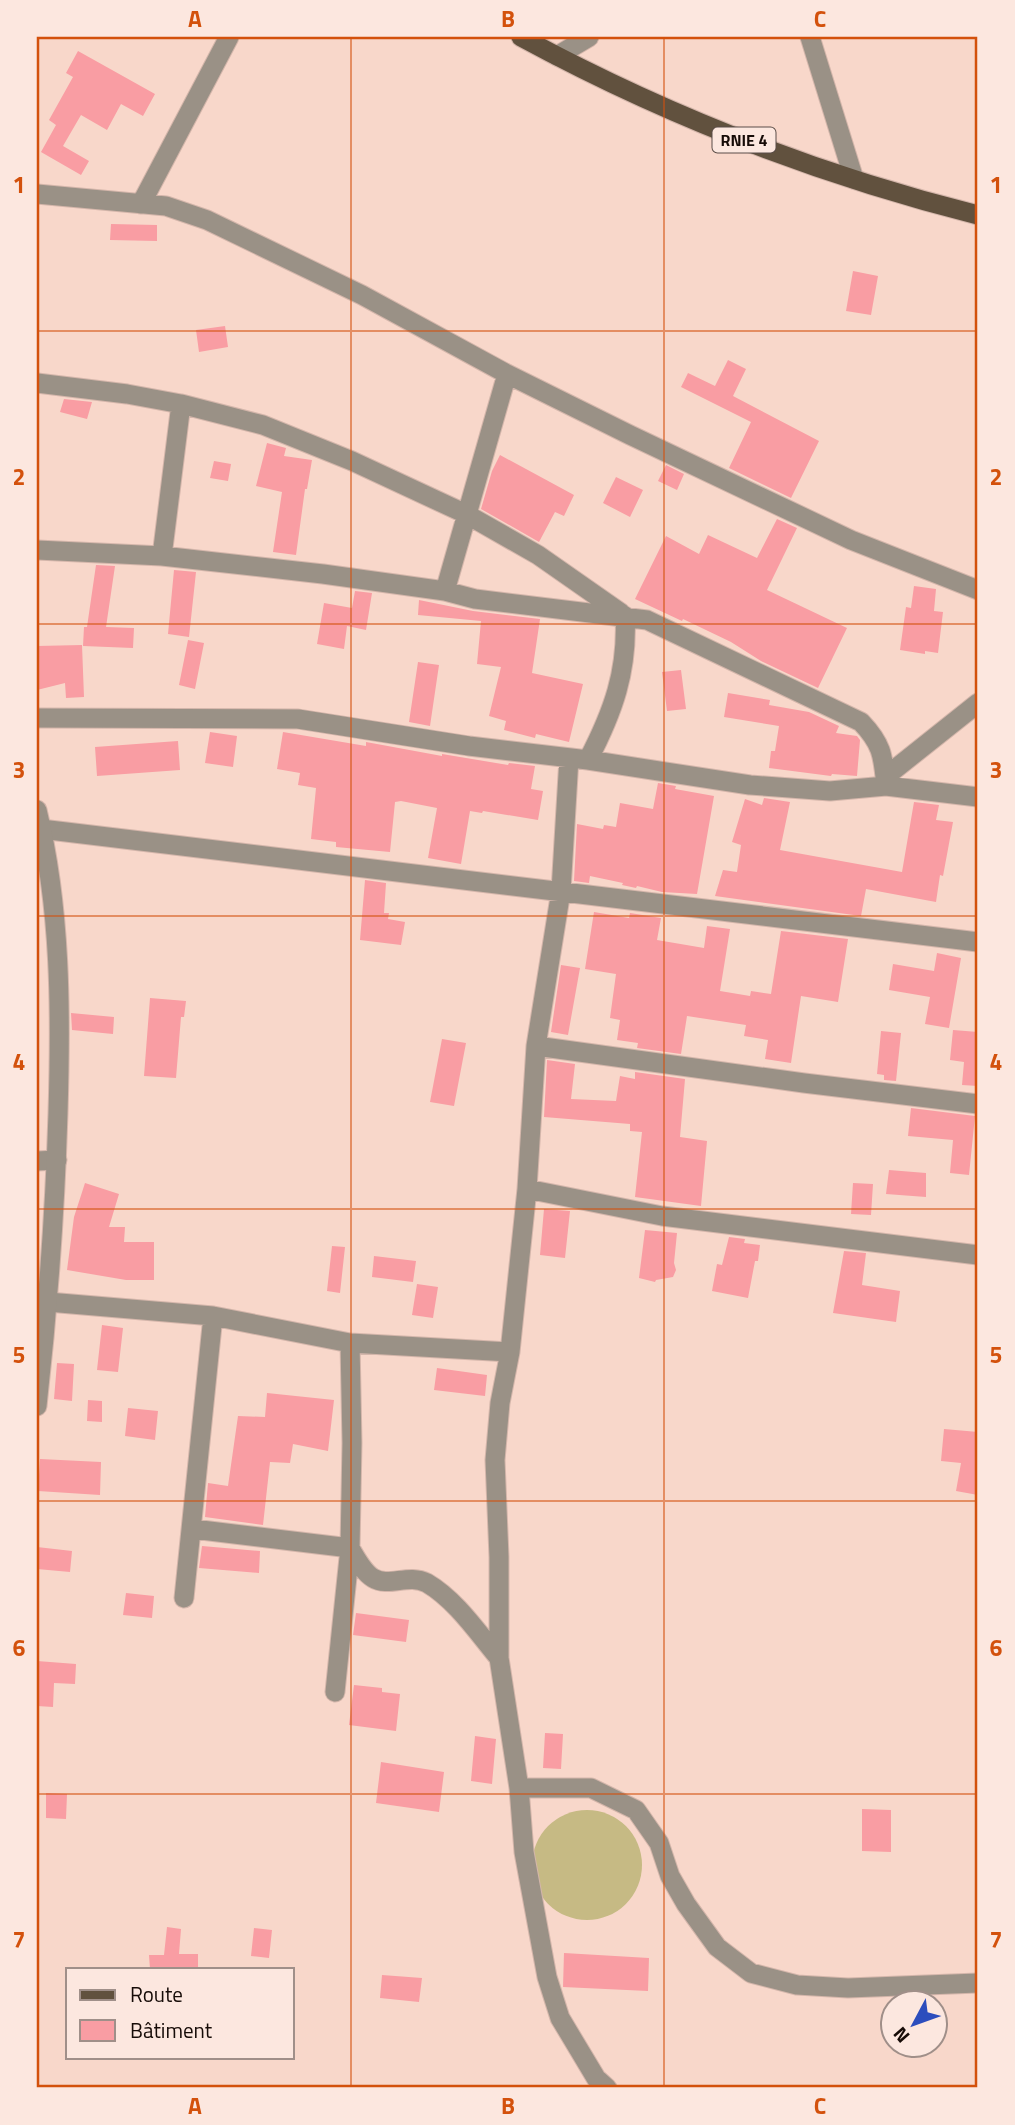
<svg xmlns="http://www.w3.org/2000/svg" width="1015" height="2125" viewBox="0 0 1015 2125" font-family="'Titillium Web',sans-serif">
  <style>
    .green { fill: #c6ba84 }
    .building { fill: #f99da3 }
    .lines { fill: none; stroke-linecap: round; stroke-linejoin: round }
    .minor-casing { stroke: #d4b6ab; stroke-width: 21 }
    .tertiary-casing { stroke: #d4b6ab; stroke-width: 21 }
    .primary-casing { stroke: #d4b6ab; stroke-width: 21 }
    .minor { stroke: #9a9186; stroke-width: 19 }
    .tertiary { stroke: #9a9186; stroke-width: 19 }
    .primary { stroke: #61513e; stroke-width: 19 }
    .grid { fill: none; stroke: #d3510c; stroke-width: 2; stroke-opacity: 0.55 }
    .labels { text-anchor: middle; stroke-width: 5; stroke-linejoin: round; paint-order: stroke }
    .shield { fill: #fce7df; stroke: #5b4d48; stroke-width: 2 }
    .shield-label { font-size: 16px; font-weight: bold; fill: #160b07 }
    .neatline { fill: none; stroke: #d3510c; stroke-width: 2.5 }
    .grid-label { font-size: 23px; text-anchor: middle; font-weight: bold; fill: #d3510c }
  </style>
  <rect width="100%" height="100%" fill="#f8d7ca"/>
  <path class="green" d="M532 1865a55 55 0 1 1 110 0a55 55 0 1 1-110 0Z"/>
  <path class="building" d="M78,51L155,94L143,116L121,104L107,130L81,115L63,146L89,161L81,175L41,152L56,125L49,120L73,77L66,73Z
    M111,224L157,225V241L110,240Z
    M853,271L878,276L871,315L846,311Z
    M225,326L228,347L199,352L196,330Z
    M728,360L746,369L733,396L819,441L791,498L729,468L751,422L681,387L688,373L715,386Z
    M64,399L92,402L87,419L60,412Z
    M267,443L286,448L284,456L312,460L307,489H305L296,555L273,552L282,492L256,486Z
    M500,455L574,495L564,516L555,512L539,542L481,509L492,471Z
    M214,461L231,464L228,481L210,478Z
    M666,465L684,474L677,490L658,481Z
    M616,477L643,490L630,517L603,503Z
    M777,519L797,528L767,590L847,628L818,688L761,661L731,642L683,619L682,621L635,599L666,536L699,554L708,535L757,558Z
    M96,565L115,566L106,627L134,628L133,648L83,646L84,627H87Z
    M174,570L196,572L189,637L168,634Z
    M914,586L936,589L934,611L943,612L938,653L925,651V654L900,650L906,607L911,608Z
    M355,591L372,593L366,630L347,626L344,649L317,644L324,603L352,608Z
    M419,600L473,611L540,619L532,673L583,684L569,742L536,734L535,738L504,730L506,721L489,716L501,667L477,664L481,621L418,615Z
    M188,640L204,643L195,689L179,685Z
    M82,645L84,697L66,698L65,683L37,690V646Z
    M418,662L439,665L430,726L409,722Z
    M681,670L686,709L667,711L662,672Z
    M728,693L770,700L769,705L809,712L839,726L836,733L857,736L860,740L857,776L832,774L831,776L769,768L771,751H775L779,726L724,717Z
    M210,732L237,736L233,767L205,763Z
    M283,732L366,746V742L442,756V754L508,765L509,763L535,766L531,789L543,791L538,820L483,811L482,813L470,811L461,864L428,858L437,808L401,801L395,802L390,852L336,847V842L311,839L316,788L298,785L300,773L277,769Z
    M178,741L180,770L97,776L95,747Z
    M658,783L676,786L675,789L714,796L697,894L662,892L637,886L636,888L622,885L623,883L590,876L589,883L574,881L577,824L603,829L604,825L616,827L620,803L653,809Z
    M764,798L790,802L780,850L902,872L914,802L939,805L936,820L953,822L943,876L940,875L936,902L866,889L861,916L715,896L723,870L737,872L741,845L732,842L745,799L762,805Z
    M365,880L386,883L384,913H389L388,919L405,922L401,945L360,940Z
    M594,912L629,918L630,913L661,918L657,940L704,948L707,926L730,929L720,991L750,996L751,991L771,994L781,931L848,939L838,1002L801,996L791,1063L765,1059L768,1040L744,1036L746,1025L687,1016L681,1054L637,1048L638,1043L617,1040L620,1020L610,1018L616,974L585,969Z
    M937,953L961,958L949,1028L925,1024L930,997L889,990L893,964L934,971Z
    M561,965L580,968L568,1035L551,1032Z
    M150,998L186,1001L184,1017H181L176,1078L144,1076Z
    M71,1013L114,1017L113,1034L72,1030Z
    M953,1030L978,1032V1086L962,1085L964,1062L950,1060Z
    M881,1031L901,1033L896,1081L884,1080V1075L877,1074Z
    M442,1039L466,1043L454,1106L430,1102Z
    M547,1060L575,1064L571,1099L616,1101L620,1076L635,1079V1072L685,1079L680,1137L707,1141L701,1206L635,1197L642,1132L630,1131V1124L544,1117Z
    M911,1108L975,1116L969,1175L950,1173L953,1140L908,1136Z
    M889,1170L926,1173V1197L886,1194Z
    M85,1183L119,1194L109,1227H125L124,1242H154V1280H126L67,1270L74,1217Z
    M853,1183L873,1184L871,1215L851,1214Z
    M544,1209L570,1211L565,1258L540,1255Z
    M645,1230L677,1233L674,1263L676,1270L673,1277L656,1280L655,1282L639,1278Z
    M729,1237L745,1239L744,1243L760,1245L758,1261H755L748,1298L712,1291L717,1264L722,1265Z
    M332,1246L345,1247L340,1293L327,1291Z
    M844,1251L866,1253L862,1285L900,1291L896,1322L833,1313Z
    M374,1256L416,1261L413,1282L372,1277Z
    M417,1284L438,1287L433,1318L412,1315Z
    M102,1325L123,1328L118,1372L97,1370Z
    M57,1363L74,1364L72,1401L54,1399Z
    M437,1368L487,1375L485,1396L434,1390Z
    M267,1393L334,1400L328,1451L293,1444L290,1463L270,1462L263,1525L205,1517L208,1483L228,1486L238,1416L265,1417Z
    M88,1400L102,1401V1422L87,1421Z
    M128,1408L158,1411L155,1440L125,1436Z
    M944,1429L978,1432V1495L956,1491L961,1463L941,1461Z
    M40,1459L101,1462L100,1495L38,1491Z
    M202,1546L260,1551L259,1573L199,1568Z
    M37,1547L72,1551L70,1572L37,1569Z
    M126,1593L154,1596L152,1618L123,1615Z
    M356,1613L409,1620L406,1642L353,1635Z
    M37,1661L76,1664L75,1684L54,1683L53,1707L37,1706Z
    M354,1685L382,1688V1692L400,1694L396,1731L349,1725Z
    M545,1733L563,1734L561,1769L543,1768Z
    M475,1736L496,1739L492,1784L471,1781Z
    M381,1762L444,1772L439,1812L376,1803Z
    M46,1793L67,1794L66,1819L46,1818Z
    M862,1809L891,1810V1852L862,1851Z
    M167,1927L181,1929L179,1954H198V1969H150L149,1955H164Z
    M254,1928L272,1930L269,1958L251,1956Z
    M564,1953L649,1958L648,1991L563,1987Z
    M382,1975L422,1978L419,2002L380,1998Z"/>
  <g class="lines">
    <g class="minor-casing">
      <path id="minor" d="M810,37L854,179
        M557,56L589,37
        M37,194L166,206L207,220L362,295L507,374L630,435L851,540L978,590
        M141,204L229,37
        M37,383L127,394L181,404L263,425L352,461L466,514L538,555L621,613
        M37,550L162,556L323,574L445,591L475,599L647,620L861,722C883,745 883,757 886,786
        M162,556L181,404
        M445,591L507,374
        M37,718L298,719L469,746L588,760L750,785L830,791L886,786L978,797
        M569,758L561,891L536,1046L527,1189L510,1352L500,1403L495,1460L499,1557V1658L519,1788L524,1852L547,1977L560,2018L596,2078L607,2088
        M588,760C613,712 628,671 625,616
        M885,777L978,703
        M41,829L978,942
        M536,1046L804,1083L978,1104
        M37,1161L57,1160
        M527,1189L662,1216L978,1255
        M37,1303L48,1302L213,1316L350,1343L510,1352
        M193,1529L350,1548C356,1558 363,1572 373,1578C389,1588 408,1573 427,1583C456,1600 478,1633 499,1658
        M184,1598L213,1316
        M335,1692L350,1548L352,1443L350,1343
        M519,1788H591L636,1810L659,1843L670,1876L686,1904L717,1947L751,1973L797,1985L848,1988L978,1983"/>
    </g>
    <g class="tertiary-casing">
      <path id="tertiary" d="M37,810C61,909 61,1012 58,1113C55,1211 48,1308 37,1406"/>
    </g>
    <g class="primary-casing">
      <path id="primary" d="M521,37C665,115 819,175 978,215"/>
    </g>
    <use href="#minor" class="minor"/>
    <use href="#tertiary" class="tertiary"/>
    <use href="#primary" class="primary"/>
  </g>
  <path class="grid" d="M351,37V2088M664,37V2088M37,331H978M37,624H978M37,916H978M37,1209H978M37,1501H978M37,1794H978"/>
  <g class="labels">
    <rect class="shield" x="712.5" y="127.5" width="63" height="25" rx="5"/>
    <g class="shield-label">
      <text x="744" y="146">RNIE 4</text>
    </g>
  </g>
  <rect width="1015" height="2125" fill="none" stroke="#fce7df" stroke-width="77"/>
  <rect x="66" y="1968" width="228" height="91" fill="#fce7df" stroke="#a08f89" stroke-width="2"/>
  <rect x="80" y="1990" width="35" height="10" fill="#61513e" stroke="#a08f89" stroke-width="2"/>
  <text x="130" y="2002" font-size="21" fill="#160b07">Route</text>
  <rect x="80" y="2020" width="35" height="21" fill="#f99da3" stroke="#a08f89" stroke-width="2"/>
  <text x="130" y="2038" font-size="21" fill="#160b07">Bâtiment</text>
  <g transform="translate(914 2024) rotate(229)"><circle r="33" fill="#fce7df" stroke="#a08f89" stroke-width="2"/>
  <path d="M0-5L12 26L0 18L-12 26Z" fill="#2c4dbd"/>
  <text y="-10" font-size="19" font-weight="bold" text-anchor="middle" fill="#160b07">N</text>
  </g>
  <rect x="38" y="38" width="938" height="2048" class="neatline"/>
  <g class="grid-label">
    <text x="195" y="27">A</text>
    <text x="508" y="27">B</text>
    <text x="820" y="27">C</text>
    <text x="19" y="193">1</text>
    <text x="996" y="193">1</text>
    <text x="19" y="485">2</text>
    <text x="996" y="485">2</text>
    <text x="19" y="778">3</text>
    <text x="996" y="778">3</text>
    <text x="19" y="1070">4</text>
    <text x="996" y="1070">4</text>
    <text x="19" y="1363">5</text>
    <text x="996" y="1363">5</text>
    <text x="19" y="1656">6</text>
    <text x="996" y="1656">6</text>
    <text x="19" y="1948">7</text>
    <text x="996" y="1948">7</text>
    <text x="195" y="2114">A</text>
    <text x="508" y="2114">B</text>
    <text x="820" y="2114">C</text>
  </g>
</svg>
